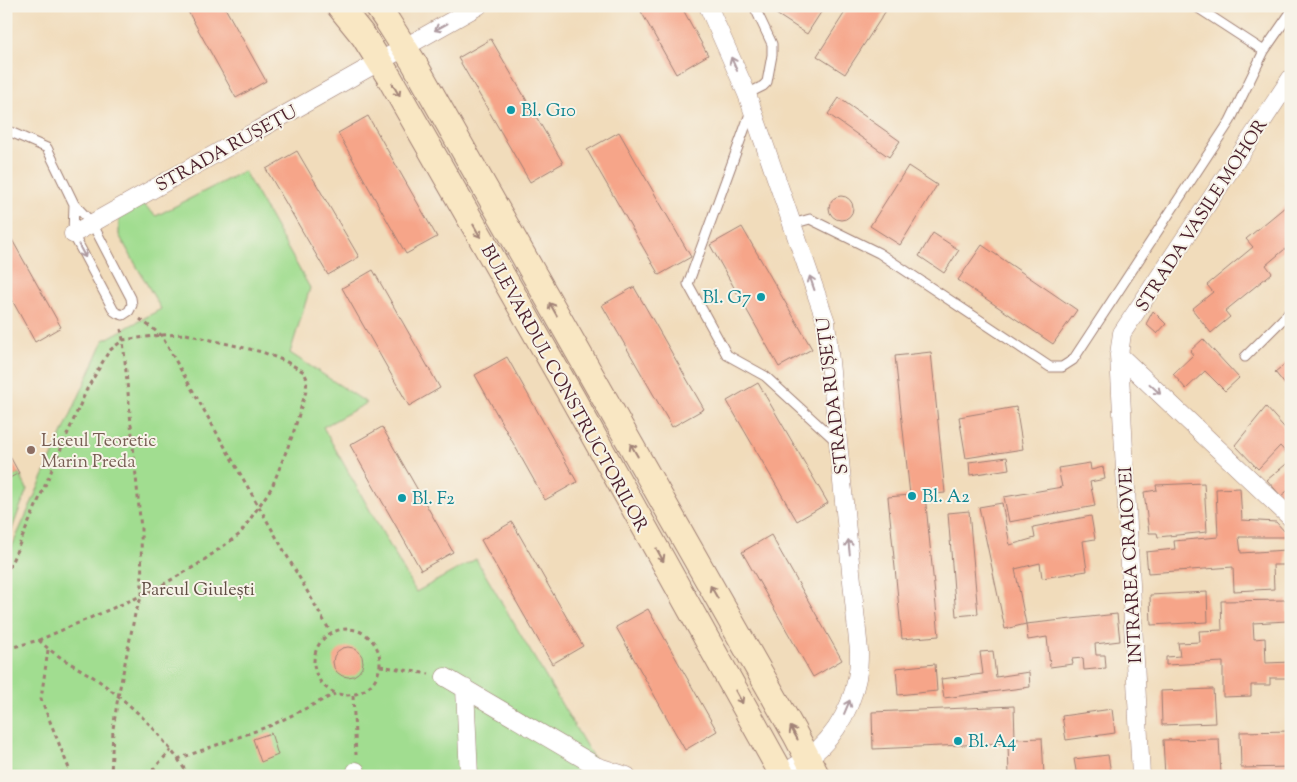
<svg xmlns="http://www.w3.org/2000/svg" width="1297" height="782" viewBox="0 0 1297 782" font-family="'Sorts Mill Goudy',serif">
  <style>
    .green { fill: #a1dd90; stroke: #767e5e }
    .building { fill: #f6a589 }
    .lines { fill: none; stroke-linecap: round; stroke-linejoin: round }
    .lane-casing { stroke: #9e7e73; stroke-width: 11 }
    .street-casing { stroke: #9e7e73; stroke-width: 19 }
    .secondary-casing { stroke: #9e7e73; stroke-width: 27 }
    .path { stroke: #9e7e73; stroke-width: 3; stroke-dasharray: 4 4; stroke-linecap: butt }
    .lane { stroke: #fff; stroke-width: 9 }
    .street { stroke: #fff; stroke-width: 18 }
    .secondary { stroke: #f9e7c3; stroke-width: 25 }
    .oneway { stroke: #ae9aa0 }
    .oneway2 { stroke: #a28377 }
    .culture-dot { fill: #0f9aa8; stroke: #f7f3e8; stroke-width: 2 }
    .education-dot { fill: #8d6e63; stroke: #f7f3e8; stroke-width: 2 }
    .labels { text-anchor: middle; stroke-width: 4; stroke-linejoin: round; paint-order: stroke }
    .culture-label { font-size: 18px; fill: #0d838f; stroke: #f7f3e8; text-anchor: start }
    .street-label { font-size: 18px; fill: #4a1f2b; stroke: #f7f3e8 }
    .education-label { font-size: 18px; fill: #785e54; stroke: #f7f3e8; text-anchor: start }
    .park-label { font-size: 18px; fill: #604e44; stroke: #f7f3e8 }
  </style>
  <rect width="100%" height="100%" fill="#f7f3e8"/>
  <filter id="ink" filterUnits="userSpaceOnUse"><feTurbulence type="fractalNoise" baseFrequency=".02" numOctaves="2"/><feDisplacementMap in="SourceGraphic" scale="10" xChannelSelector="R" yChannelSelector="G"/><feConvolveMatrix kernelMatrix="1 2 1 2 8 2 1 2 1" color-interpolation-filters="sRGB"/></filter>
  <filter id="wash" filterUnits="userSpaceOnUse"><feTurbulence type="fractalNoise" baseFrequency=".0096" numOctaves="4" result="noise"/><feDisplacementMap in="SourceGraphic" scale="20" xChannelSelector="R" yChannelSelector="G"/><feGaussianBlur stdDeviation="1.12" result="paint"/><feColorMatrix in="noise" values="0 0 0 0 0 0 0 0 0 0 0 0 0 0 0 0 0 1.4 0 .05"/><feComposite in="paint" operator="in"/></filter>
  <g filter="url(#wash)">
    <rect width="100%" height="100%" fill="#f1dcbb"/>
    <path class="green" d="M244,171L310,288L290,353L367,403L323,427L416,592L476,559L604,776H6V560L104,340L161,309L119,235V216L142,203L156,216Z
      M19,473L27,489L6,545V480Z"/>
    <g id="blocks">
      <path class="building" d="M185,6H224L266,81L236,98Z
        M638,6H681L708,55L676,74Z
        M769,6H825L807,34L767,8Z
        M849,6H889L845,74L817,56Z
        M491,39L563,163L530,182L458,58Z
        M839,98L900,141L889,157L828,114Z
        M368,116L437,237L406,254L338,133Z
        M619,132L691,257L659,275L587,150Z
        M297,151L359,257L328,275L266,169Z
        M908,166L937,185L900,245L870,226Z
        M829 208a12 12 0 1 1 24 0a12 12 0 1 1-24 0Z
        M1291,202V244L1266,265L1272,273L1225,311L1230,317L1211,333L1192,309L1213,292L1207,285L1253,247L1246,239Z
        M742,227L812,349L779,367L710,245Z
        M6,229L61,327L35,342L6,289Z
        M933,233L959,250L944,273L919,256Z
        M982,245L1077,310L1053,344L958,280Z
        M373,270L440,388L409,406L342,288Z
        M634,287L704,409L672,427L602,305Z
        M1153,311L1166,324L1157,334L1146,324Z
        M1203,339L1239,378L1225,391L1205,371L1186,389L1173,374L1193,355L1190,351Z
        M931,352L945,493L925,495L939,636L902,639L888,497L910,495L895,356Z
        M507,357L577,482L545,500L475,375Z
        M1291,359V392L1275,372Z
        M758,383L828,503L797,521L727,401Z
        M1016,407L1023,449L966,458L959,417Z
        M1266,407L1291,435V458L1280,446L1258,469L1235,445Z
        M382,427L453,552L421,570L350,445Z
        M6,449L19,473L6,480Z
        M1007,457L1009,469L970,475L969,462Z
        M1291,460V488L1281,496L1267,480Z
        M1090,463L1091,470L1103,467L1105,479L1090,482L1095,506L1009,522L1004,497L1062,487L1058,468Z
        M1204,483L1207,532L1158,537L1157,533H1149L1144,492L1157,490L1156,485Z
        M1240,488L1242,520L1276,522L1286,533L1288,537H1239L1241,553L1286,550V565H1273L1274,589L1234,591L1233,567L1148,573L1146,552L1175,549L1174,541L1218,537L1216,489Z
        M1002,503L1010,545L1035,538L1033,527L1091,516L1095,539L1083,541L1087,571L1042,578L1040,563L1015,569L1026,624L1005,629L979,507Z
        M969,511L978,614L956,616L948,513Z
        M512,522L583,646L552,664L481,540Z
        M771,535L842,660L813,677L742,552Z
        M1207,592L1208,622L1151,625L1150,595Z
        M1287,600V621L1253,623L1254,639L1265,638L1266,663L1291,662V678H1270V685H1251V696L1223,697V662L1166,665V657L1180,656L1178,643L1200,642L1199,631L1222,630L1221,601Z
        M648,609L717,731L685,750L616,627Z
        M1117,614L1120,641L1095,644L1096,655H1105L1106,668L1084,670L1083,658L1072,659L1073,664L1050,667L1047,637L1028,640L1026,624Z
        M333 662a15 15 0 1 1 30 0a15 15 0 1 1-30 0Z
        M993,651L996,677L1029,672L1030,687L944,698L941,679L983,674L980,652Z
        M935,664L937,691L898,695L896,668Z
        M1213,689L1215,723L1162,725L1161,691Z
        M1014,706L1015,739L1042,738L1044,776H1009L1008,743L873,749L872,712Z
        M1112,709L1115,733L1066,740L1062,716Z
        M1291,731V767L1241,768L1240,732Z
        M271,733L278,755L261,762L253,739Z
        M1219,739L1221,775L1165,776L1163,740Z
        M1108,755L1111,773L1092,776H1077L1074,759Z"/>
    </g>
  </g>
  <g filter="url(#ink)">
    <use href="#blocks" fill-opacity="0" stroke="#9e7e73" stroke-width="1"/>
    <g class="lines">
      <g class="lane-casing">
        <path id="lane" d="M1195,6L1264,51
          M747,94L763,86L767,82L772,55V44L754,6
          M751,111L688,284L727,355L765,376L836,441
          M6,130L47,148L74,204L92,223L131,298L132,305L129,311L123,315L117,313L114,311L73,234L74,204
          M792,224L810,219L879,253L1050,367H1062L1073,360L1230,121L1264,51L1291,12
          M1245,357L1291,311"/>
      </g>
      <g class="street-casing">
        <path id="street" d="M708,6L747,94L826,322L859,651C859,660 859,669 857,678C850,714 829,747 797,765C791,769 784,774 777,776
          M73,234L478,6
          M1119,355L1291,518
          M445,677L596,766L627,776
          M465,688L469,776
          M356,771L357,776
          M1141,776L1119,355L1122,333L1291,78"/>
      </g>
      <g class="secondary-casing">
        <path id="secondary" d="M339,6L364,37L389,77L573,399L783,776
          M377,6L388,22L414,63L795,734L817,776"/>
      </g>
      <path class="path" d="M140,319L161,335L331,633
        M6,575L87,389L109,351L123,340L161,335L186,334L262,352L285,361L304,372L307,379L306,391L293,434L272,487L240,534L197,565L150,592L39,640L6,649
        M314 662a33 33 0 1 1 66 0a33 33 0 1 1-66 0Z
        M39,640C56,658 79,667 99,681C118,695 137,711 154,729C162,739 170,749 178,759L272,725L335,694
        M48,650L41,699L72,776
        M380,666L429,674
        M353,696L356,755
        M178,759L189,776
        M111,776L113,729L118,697L135,614L142,595L141,529L123,340L121,329
        M147,776L171,750"/>
      <use href="#lane" class="lane"/>
      <use href="#street" class="street"/>
      <use href="#secondary" class="secondary"/>
    </g>
    <defs><path id="oneway-shaft" d="M-6 0H5M1.5-3L5.5 0L1.5 3" fill="none" stroke-width="1.6" stroke-linecap="round" stroke-linejoin="round" transform="scale(1.25)"/></defs>
    <g class="oneway">
      <use href="#oneway-shaft" transform="translate(441 27) rotate(151)"/>
      <use href="#oneway-shaft" transform="translate(734 64) rotate(-114)"/>
      <use href="#oneway-shaft" transform="translate(82 251) rotate(62)"/>
      <use href="#oneway-shaft" transform="translate(812 283) rotate(-109)"/>
      <use href="#oneway-shaft" transform="translate(1155 389) rotate(43)"/>
      <use href="#oneway-shaft" transform="translate(849 547) rotate(-96)"/>
      <use href="#oneway-shaft" transform="translate(847 707) rotate(-67)"/>
    </g>
    <g class="oneway2">
      <use href="#oneway-shaft" transform="translate(396 90) rotate(60)"/>
      <use href="#oneway-shaft" transform="translate(477 231) rotate(60)"/>
      <use href="#oneway-shaft" transform="translate(553 309) rotate(-120)"/>
      <use href="#oneway-shaft" transform="translate(634 450) rotate(-120)"/>
      <use href="#oneway-shaft" transform="translate(660 555) rotate(61)"/>
      <use href="#oneway-shaft" transform="translate(714 592) rotate(-120)"/>
      <use href="#oneway-shaft" transform="translate(739 697) rotate(61)"/>
      <use href="#oneway-shaft" transform="translate(794 733) rotate(-119)"/>
    </g>
  </g>
  <g class="culture-dot">
    <circle cx="511" cy="110" r="5"/>
    <circle cx="761" cy="297" r="5"/>
    <circle cx="912" cy="496" r="5"/>
    <circle cx="402" cy="498" r="5"/>
    <circle cx="958" cy="741" r="5"/>
  </g>
  <circle class="education-dot" cx="31" cy="450" r="5"/>
  <g class="labels">
    <g class="culture-label">
      <text x="521" y="116">Bl. G10</text>
      <text x="751" y="303" text-anchor="end">Bl. G7</text>
      <text x="922" y="502">Bl. A2</text>
      <text x="412" y="504">Bl. F2</text>
      <text x="968" y="747">Bl. A4</text>
    </g>
    <g class="street-label">
      <text transform="translate(226 148) rotate(-29)" y="6">STRADA RUȘEȚU</text>
      <text transform="translate(1201 215) rotate(-57)" y="6">STRADA VASILE MOHOR</text>
      <text transform="translate(565 388) rotate(61)" y="6">BULEVARDUL CONSTRUCTORILOR</text>
      <text transform="translate(832 396) rotate(-97)" y="6">STRADA RUȘEȚU</text>
      <text transform="translate(1130 565) rotate(-93)" y="6">INTRAREA CRAIOVEI</text>
    </g>
    <g class="education-label">
      <text x="41" y="446">Liceul Teoretic<tspan x="41" dy="21">Marin Preda</tspan></text>
    </g>
    <g class="park-label">
      <text x="198" y="595">Parcul Giulești</text>
    </g>
  </g>
  <rect width="1297" height="782" fill="none" stroke="#f7f3e8" stroke-width="25"/>
</svg>
